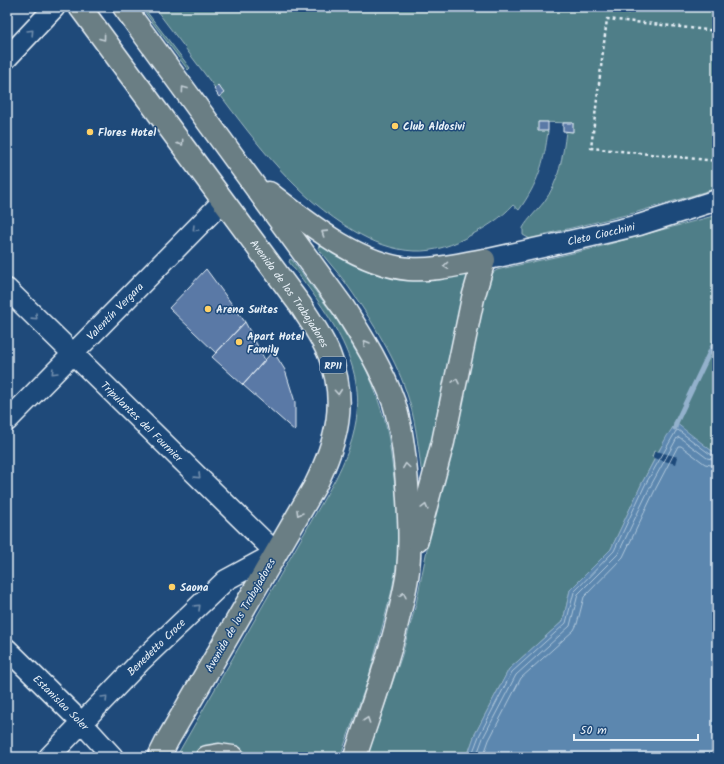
<svg xmlns="http://www.w3.org/2000/svg" width="724" height="764" viewBox="0 0 724 764" font-family="Kalam,sans-serif">
  <style>
    .green { fill: #507e88; stroke: #9cb8c0 }
    .water { fill: #5b87af; stroke: #93b1cc }
    .pier { fill: #1f4a7a }
    .lines { fill: none; stroke-linecap: round; stroke-linejoin: round }
    .shore { stroke: #b0c7db; stroke-width: 1 }
    .stream { stroke: #93b1cc; stroke-width: 5 }
    .building { fill: #5a79a6; stroke: #e8f1f8 }
    .minor-casing { stroke: #e8f1f8; stroke-width: 23 }
    .major-casing { stroke: #e8f1f8; stroke-width: 25 }
    .path { stroke: #e8f1f8; stroke-width: 2.5; stroke-dasharray: 3 3; stroke-linecap: butt }
    .minor { stroke: #1f4a7a; stroke-width: 20 }
    .major { stroke: #6b7e84; stroke-width: 22 }
    .oneway { stroke: #6f8dac }
    .oneway2 { stroke: #c2ced5 }
    .poi-dot { fill: #ffd166; stroke: #1f4a7a; stroke-width: 1.5 }
    .labels { text-anchor: middle; stroke-width: 3; stroke-linejoin: round; paint-order: stroke }
    .shield { fill: #1f4a7a; stroke: #acbfd2; stroke-width: 1 }
    .shield-label { font-size: 10px; font-weight: bold; fill: #e8f1f8 }
    .poi-label { font-size: 11px; font-weight: bold; fill: #e8f1f8; stroke: #1f4a7a; text-anchor: start }
    .street-label { font-size: 11px; fill: #e8f1f8; stroke: #1f4a7a }
  </style>
  <rect width="100%" height="100%" fill="#1f4a7a"/>
  <filter id="ink" filterUnits="userSpaceOnUse"><feTurbulence type="fractalNoise" baseFrequency=".025" numOctaves="2"/><feDisplacementMap in="SourceGraphic" scale="8" xChannelSelector="R" yChannelSelector="G"/><feConvolveMatrix kernelMatrix="1 2 1 2 8 2 1 2 1" color-interpolation-filters="sRGB"/></filter>
  <g filter="url(#ink)">
    <path class="green" d="M141,7H143L190,68L188,70Z
      M154,7H717V188L634,213L542,235V241L530,239L523,235V228C528,219 537,211 544,202C559,182 563,156 566,131L572,132L573,123L538,122L548,131C544,164 538,183 519,210L513,205C501,218 487,227 471,235C453,245 435,252 414,251C393,250 372,242 354,231C297,198 257,144 218,92C197,63 175,35 154,7Z
      M717,215V452L712,451L675,424L658,452L654,451L652,457L655,458L642,483L611,549L570,590L563,621L509,669L475,734L467,757H367L402,655L416,604L436,505L488,270L491,274L497,270L505,268L591,249Z
      M319,245H322C379,283 408,287 475,272L425,473L421,469C418,443 415,417 406,391C394,355 367,313 345,282C336,270 326,260 318,248Z
      M290,259L292,260L335,317L364,365L373,385L385,421L389,440L398,509V556L392,590L368,680L340,757H253L239,750L207,749L189,757H176L336,478C344,461 352,445 355,426C369,363 324,308 289,262Z"/>
    <path class="water" d="M676,423L712,451L717,452V757H467L475,734L509,669L563,621L570,590L611,549L642,483L667,436Z"/>
    <path class="pier" d="M656,451L678,457L676,464L653,458Z"/>
    <g class="lines">
      <path class="shore" d="M471,757L479,736L512,672L566,623L574,592L614,551L645,485L676,431L678,430L710,454L717,455
        M476,757L483,738L516,675L570,626L578,594L618,554L650,487L677,438L679,437L707,458L717,460
        M483,757L489,740L521,678L574,630L577,624L584,597L623,557L655,490L678,446H681L705,464L717,466"/>
      <path class="stream" d="M675,428L676,423L717,337"/>
    </g>
    <path class="building" d="M586,7H631L630,13Z
      M218,85L224,93L219,97L214,89Z
      M538,122H548V131H538Z
      M563,123H573V132L563,131Z
      M206,269L245,322L216,353L169,308Z
      M245,322L265,360L243,385L212,357Z
      M273,351L285,370L295,402V431L243,385Z"/>
    <g class="lines">
      <g class="minor-casing">
        <g id="minor">
          <path d="M7,58L55,7"/>
          <path id="s1" d="M484,260L588,237L639,225L717,200"/>
          <path id="s2" d="M7,289L276,553L226,580L140,662L49,757"/>
          <path id="s3" d="M7,421L222,202"/>
          <path id="s4" d="M7,649L82,723L113,757"/>
        </g>
      </g>
      <g class="major-casing">
        <g id="major">
          <path id="s5" d="M80,7L301,306C311,322 322,337 329,354C348,401 337,442 315,486L167,741L159,757"/>
          <path d="M124,7L343,307C363,338 382,369 394,403C402,429 405,457 407,484C409,513 411,542 408,571C406,587 402,603 398,619C387,666 370,711 355,757"/>
          <path d="M269,193C309,224 357,264 409,269C434,271 460,264 484,260L473,298L443,442L417,540"/>
          <path d="M207,757L219,755L233,757"/>
        </g>
      </g>
      <path class="path" d="M717,31L607,19L591,148L717,161"/>
      <use href="#minor" class="minor"/>
      <use href="#major" class="major"/>
    </g>
    <defs><path id="oneway-chevron" d="M-2-3.5L2.5 0L-2 3.5" fill="none" stroke-width="1.6" stroke-linecap="round" stroke-linejoin="round"/></defs>
    <g class="oneway">
      <use href="#oneway-chevron" transform="translate(31 32) rotate(-46)"/>
      <use href="#oneway-chevron" transform="translate(195 229) rotate(135)"/>
      <use href="#oneway-chevron" transform="translate(35 317) rotate(44)"/>
      <use href="#oneway-chevron" transform="translate(54 372) rotate(134)"/>
      <use href="#oneway-chevron" transform="translate(198 476) rotate(44)"/>
      <use href="#oneway-chevron" transform="translate(198 607) rotate(-44)"/>
      <use href="#oneway-chevron" transform="translate(105 698) rotate(-46)"/>
    </g>
    <g class="oneway2">
      <use href="#oneway-chevron" transform="translate(103 38) rotate(53)"/>
      <use href="#oneway-chevron" transform="translate(184 89) rotate(-126)"/>
      <use href="#oneway-chevron" transform="translate(181 143) rotate(55)"/>
      <use href="#oneway-chevron" transform="translate(324 233) rotate(-147)"/>
      <use href="#oneway-chevron" transform="translate(446 266) rotate(173)"/>
      <use href="#oneway-chevron" transform="translate(366 343) rotate(-121)"/>
      <use href="#oneway-chevron" transform="translate(456 381) rotate(-78)"/>
      <use href="#oneway-chevron" transform="translate(338 392) rotate(85)"/>
      <use href="#oneway-chevron" transform="translate(406 466) rotate(-98)"/>
      <use href="#oneway-chevron" transform="translate(425 507) rotate(-75)"/>
      <use href="#oneway-chevron" transform="translate(299 513) rotate(120)"/>
      <use href="#oneway-chevron" transform="translate(403 595) rotate(-77)"/>
      <use href="#oneway-chevron" transform="translate(367 720) rotate(-71)"/>
    </g>
  </g>
  <g class="poi-dot">
    <circle cx="395" cy="126" r="4"/>
    <circle cx="90" cy="132" r="4"/>
    <circle cx="208" cy="309" r="4"/>
    <circle cx="239" cy="342" r="4"/>
    <circle cx="172" cy="587" r="4"/>
  </g>
  <g class="labels">
    <rect class="shield" x="320" y="357" width="26" height="16" rx="3"/>
    <g class="shield-label">
      <text x="333" y="369">RP11</text>
    </g>
    <g class="poi-label">
      <text x="403" y="130">Club Aldosivi</text>
      <text x="98" y="136">Flores Hotel</text>
      <text x="216" y="313">Arena Suites</text>
      <text x="247" y="340">Apart Hotel<tspan x="247" dy="13">Family</tspan></text>
      <text x="180" y="591">Saona</text>
    </g>
    <g class="street-label">
      <text dy="4" stroke="none"><textPath href="#s1" startOffset="120">Cleto Ciocchini</textPath></text>
      <text dy="4" stroke="none"><textPath href="#s5" startOffset="355">Avenida de los Trabajadores</textPath></text>
      <text dy="4" stroke="none"><textPath href="#s3" startOffset="154">Valentín Vergara</textPath></text>
      <text dy="4" stroke="none"><textPath href="#s2" startOffset="189">Tripulantes del Fournier</textPath></text>
      <text transform="translate(240 615) rotate(-60)" y="4">Avenida de los Trabajadores</text>
      <text transform="translate(156 647) rotate(-44)" y="4">Benedetto Croce</text>
      <text dy="4" stroke="none"><textPath href="#s4" startOffset="76">Estanislao Soler</textPath></text>
    </g>
  </g>
  <rect width="724" height="764" fill="none" stroke="#1f4a7a" stroke-width="24"/>
  <rect x="12" y="12" width="700" height="740" fill="none" stroke="#e8f1f8" stroke-width="1.5" filter="url(#ink)"/>
  <path d="M574 734v6h124v-6" fill="none" stroke="#e8f1f8" stroke-width="2"/>
  <text x="580" y="734" font-size="12" fill="#e8f1f8" stroke="#1f4a7a" stroke-width="3" paint-order="stroke">50 m</text>
</svg>
